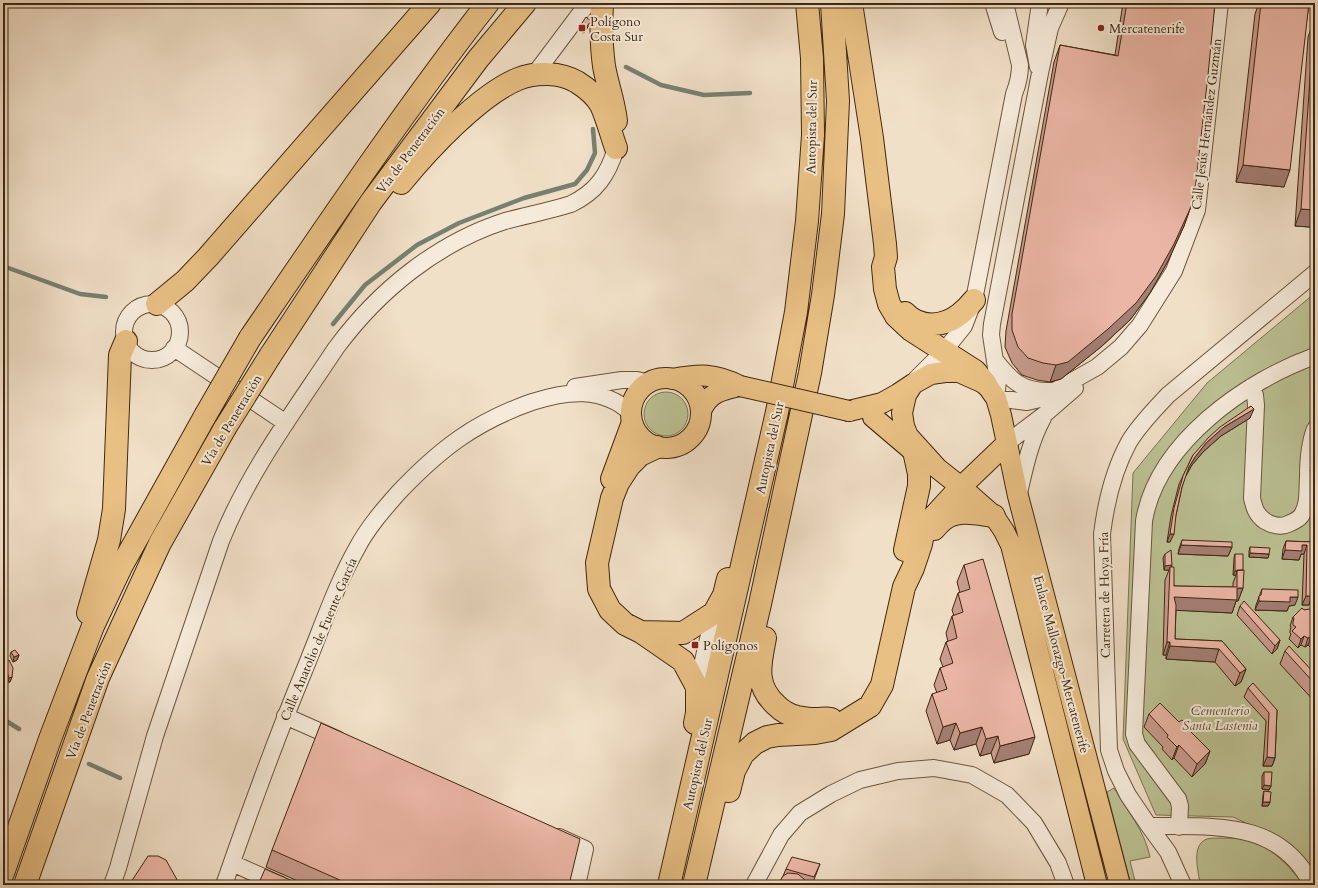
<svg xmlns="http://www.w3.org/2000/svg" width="1318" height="888" viewBox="0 0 1318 888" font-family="Cardo,serif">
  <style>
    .green { fill: #bcc294; stroke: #7e7452 }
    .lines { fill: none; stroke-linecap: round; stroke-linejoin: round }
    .stream { stroke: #778171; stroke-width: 4.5 }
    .minor-casing { stroke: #6c553d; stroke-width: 18 }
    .major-casing { stroke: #40270f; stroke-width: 22 }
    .highway-casing { stroke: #40270f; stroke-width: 24 }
    .minor { stroke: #f6ebdb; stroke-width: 16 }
    .major { stroke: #e8c084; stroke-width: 20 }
    .highway { stroke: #e8c084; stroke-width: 22 }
    .major-bridge-casing { stroke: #40270f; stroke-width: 22; stroke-linecap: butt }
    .highway-bridge-casing { stroke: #40270f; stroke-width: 24; stroke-linecap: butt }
    .major-bridge { stroke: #e8c084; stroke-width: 20 }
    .highway-bridge { stroke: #e8c084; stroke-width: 22 }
    .wall { fill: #ca9d8f; stroke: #40270f }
    .shaded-wall { fill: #a47f74; stroke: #40270f }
    .building { fill: #ebb6a6; stroke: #40270f }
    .poi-dot { fill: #8f2418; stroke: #f6ebdb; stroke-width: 1.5 }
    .labels { text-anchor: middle; stroke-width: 4; stroke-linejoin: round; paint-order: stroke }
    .poi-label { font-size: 13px; fill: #40270f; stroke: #f6ebdb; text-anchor: start }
    .street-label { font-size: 13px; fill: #40270f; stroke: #f6ebdb }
    .park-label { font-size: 13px; font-style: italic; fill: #5f4e30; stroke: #f6ebdb }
  </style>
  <rect width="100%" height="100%" fill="#f1e0c8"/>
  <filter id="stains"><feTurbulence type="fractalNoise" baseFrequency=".005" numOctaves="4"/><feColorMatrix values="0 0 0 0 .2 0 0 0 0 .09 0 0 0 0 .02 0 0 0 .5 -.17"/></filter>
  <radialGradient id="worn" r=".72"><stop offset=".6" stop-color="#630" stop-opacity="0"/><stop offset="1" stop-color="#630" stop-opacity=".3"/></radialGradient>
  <path class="green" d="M1315,293V873H1314L1291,844L1233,817L1156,815L1123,739L1133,473L1207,383Z
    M644 414a22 22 0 1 1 44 0a22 22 0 1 1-44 0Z
    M1114,788C1127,811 1145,831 1150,857L1130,861L1136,885H1131L1107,792Z
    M1242,838L1268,848L1287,865L1304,885H1200C1199,872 1190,845 1207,839C1214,837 1233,839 1242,838Z"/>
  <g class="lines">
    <path class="stream" d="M626,67L661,85L704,95L750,93
      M3,266L80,294L106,297
      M333,324L365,285L417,245L459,223L524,198L575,184L587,170L595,153L593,129
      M3,719L19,729
      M89,764L120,778"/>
    <g class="minor-casing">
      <path id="minor" d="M993,3L1002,32
        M1061,3L1050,28L1040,73L992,324L991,335L998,381L996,398L1027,402L1040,399L1097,367L1121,347L1140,325L1174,271L1197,210L1220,3
        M1038,67L1034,45L1040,3
        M534,75L588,3
        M124 332a28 28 0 1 1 56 0a28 28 0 1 1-56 0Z
        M174,348L286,423
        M995,360C1012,382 1023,392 1052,391
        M916,379L944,351L964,326L974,300L1014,94C1018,84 1020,76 1020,65L1005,3
        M575,387L622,380H637L649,383
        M1251,387L1255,395L1256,405L1252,498C1254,507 1256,515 1265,521C1272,525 1280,528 1288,524C1293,522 1298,520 1301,516C1309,505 1307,490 1308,477C1308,461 1309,444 1315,429
        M1007,443L1045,414L1075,388
        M1019,493C1025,467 1030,442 1043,418
        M697,687L714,613
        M285,716L337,739
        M1149,826C1211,827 1279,818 1312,885
        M1179,827L1180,806L1178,799L1137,744L1134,734L1144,521C1157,443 1245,381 1315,356
        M559,837L585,849L577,885
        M232,863L281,885
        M112,885L118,868L155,736L221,541C249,471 295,410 336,348C379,290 437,243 505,221C527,215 549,211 571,204C596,192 608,175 616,148
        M224,885C249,813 275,741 304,671C321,630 335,587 357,548C368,527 384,509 399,492C440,449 475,422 532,402C566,391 602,386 631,413
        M754,885L781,835L800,813L831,794L860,780L898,771L934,768L972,775L1007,795L1034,823L1058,863L1066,885
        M1183,885L1168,852L1149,826L1128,795L1116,771L1109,750L1102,534C1106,502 1113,471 1129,442C1139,425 1154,410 1168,395L1315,273"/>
    </g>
    <g class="major-casing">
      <path id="major" d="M631 413a35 35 0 1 1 70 0a35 35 0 1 1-70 0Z
        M672,379C700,374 714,373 740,386
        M701,411C709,392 722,390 740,386
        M849,411L882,403L898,394L913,384
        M873,417L913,451
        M961,487L1007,443
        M1097,885L1011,545L1004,531L994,516L961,487L937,468L908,436L904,426L902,413L906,395L913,384L931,374L945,372H959L986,384L996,398L1001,415L1018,496L1120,885"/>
    </g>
    <g class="highway-casing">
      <path id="highway" d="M602,3C601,24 601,45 604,66C607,84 614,102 616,121
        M851,3L872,138L885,244L886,257L883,267L885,289L889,304L896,316L911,330L975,371L986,384
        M401,183C428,150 479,95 518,79C536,72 560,72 577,82C585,87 596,96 601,105C607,118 611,134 616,148
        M157,304L185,281L208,257L430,3
        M905,313C920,329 944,327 960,314C965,310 970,305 974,300
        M250,338C327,225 404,111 488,3
        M270,356L371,202L478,59L525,3
        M657,447L640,455L629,466L618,483L612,498L597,563L599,589L610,610L625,624L641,632L683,661L697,687V713L695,723
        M612,479L632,425
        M934,529C937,526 940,522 943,520C957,508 978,514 994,516
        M905,550L919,486V474L914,451
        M88,613L109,540L114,509L120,355L126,341
        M641,632L683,633L714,613L724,595L728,579
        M765,638C760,664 754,685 776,705C782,711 789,715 797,717C803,718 810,719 816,719C821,719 826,718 831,719
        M729,791L734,771L743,754L755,743L767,737L778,735L815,733L831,730L870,706L882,685L904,587L913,568L921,544L923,533L927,524L961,487
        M3,873L50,739L93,626L121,567L205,416
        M25,885L98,678L160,543L225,428
        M669,885L777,412L796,312L807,221L813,135L812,58L807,3
        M694,885L760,604L810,373L823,295L833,214L838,101L832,3"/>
    </g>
    <use href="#minor" class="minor"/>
    <use href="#major" class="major"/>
    <use href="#highway" class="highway"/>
    <g class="major-bridge-casing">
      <path id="major-bridge" d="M740,386L849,411"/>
    </g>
    <g class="highway-bridge-casing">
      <path id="highway-bridge" d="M205,416L250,338
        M225,428L270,356"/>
    </g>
    <use href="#major-bridge" class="major-bridge"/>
    <use href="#highway-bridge" class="highway-bridge"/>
  </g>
  <path class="wall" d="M1123,3H1215L1190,209L1184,226L1168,261L1150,293L1130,320L1102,346L1061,379L1050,382L1037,380L1022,375L1012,363L1005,347L1006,331L1054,62L1060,45L1115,55Z
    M1259,3H1309L1284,187L1236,182L1255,14Z
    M1314,20L1310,227L1295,226L1308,37Z
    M589,25L584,33L579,30L580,26Z
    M1251,406L1250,418L1221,436L1203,452L1192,465L1186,474L1182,487L1176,515L1170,542H1167L1171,516L1179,484L1183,476L1193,455Z
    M1315,458V475L1310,471Z
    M1182,540L1232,547L1228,556L1178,554L1179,549Z
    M1286,541L1315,542L1312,596L1309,605H1302L1304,554H1301L1299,560L1282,559L1283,549Z
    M1250,547L1269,554L1268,558L1249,557V551Z
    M1165,554L1171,567L1174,586L1233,587V583L1236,575H1233L1234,558L1235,554L1243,588L1238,601H1236L1232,613L1176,610L1175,639L1222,641L1246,669L1241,682L1235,686L1215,662L1166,659V655H1163L1165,580L1169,570H1164L1163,558Z
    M964,565L1029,754L994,763L991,753L980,756L976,744L954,750L950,740L937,744L926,711L932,694L937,693L934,685L940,668L943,667L940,659L946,642H948L946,633L952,616H954L952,610L958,593H960L957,582Z
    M1262,589L1295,605L1289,606L1287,611L1255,610L1256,605Z
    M1240,606L1280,640L1277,649L1272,654L1237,615Z
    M1315,609V645L1311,648L1308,645L1305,647L1301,645L1298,648L1289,639L1291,634L1290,633V631L1291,627L1290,626L1293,617L1304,610L1312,611Z
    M1285,651L1315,674V814H1314L1315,771L1311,770L1315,702L1280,664Z
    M11,652L19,655L17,660L13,662L10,656Z
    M3,662L12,677L10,682H8L3,671Z
    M1248,688L1277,710L1275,758L1272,766H1263L1266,721L1244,697Z
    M1149,714L1179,722L1191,733L1210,751L1205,764L1192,777L1174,758L1172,760L1162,749L1163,747L1144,727Z
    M1264,772L1271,786L1269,790L1262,789V776Z
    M1264,791L1270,802L1268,806H1262L1263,795Z
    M272,850L569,885H307L266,867Z
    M820,864L812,885H778L783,876L786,869Z"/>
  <path class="shaded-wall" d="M591,21L589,25L584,33L585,29Z
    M1243,165L1290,170L1284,187L1236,182Z
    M1190,209L1184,226L1168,261L1150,293L1130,320L1102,346L1061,379L1050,382L1056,365Z
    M1301,209L1315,210V223L1310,227L1295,226Z
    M1254,409L1250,418L1221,436L1203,452L1192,465L1186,476L1189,467L1195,457L1206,443L1224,427Z
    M1170,534H1174L1170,542H1167Z
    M1181,545L1232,547L1228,556L1178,554Z
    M1302,545H1307L1304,554H1301L1299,560L1282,559L1285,550Z
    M1314,547H1315V555H1311Z
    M1250,553L1269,554L1268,558L1249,557Z
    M1172,565L1170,570V567L1169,570H1164L1165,566Z
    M1235,571H1237L1236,575H1233Z
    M1237,588H1243L1238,601H1236L1232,613L1169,610L1174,597Z
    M1306,596H1312L1309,605H1302Z
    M1290,597H1298L1295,605L1289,606L1287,611L1255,610L1259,601Z
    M1304,636L1301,645L1298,648L1301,639Z
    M1311,637L1308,645L1305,647L1308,638Z
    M1315,639V645L1311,648L1315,640Z
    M1280,640L1277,649L1272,654L1275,646Z
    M1167,642H1170L1166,655H1163Z
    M1170,646L1219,649L1215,662L1166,659Z
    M19,655L17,660L13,662L14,657Z
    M1246,669L1241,682L1235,686L1240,673Z
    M12,677L10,682H8L9,678Z
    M956,723L950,740L937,744L943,727Z
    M982,727L976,744L954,750L960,733Z
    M998,736L991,753L980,756L986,739Z
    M1035,737L1029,754L994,763L1000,746Z
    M1179,745L1174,758L1172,760L1177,747Z
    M1210,751L1205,764L1192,777L1197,764Z
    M1267,757L1275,758L1272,766H1263Z
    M1315,760V771L1311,770Z
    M1264,785L1271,786L1269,790L1262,789Z
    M1263,802H1270L1268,806H1262Z"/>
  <path class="building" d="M1127,3H1215L1208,75L1196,182L1190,209L1174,244L1156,276L1136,303L1108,329L1068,362L1056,365L1043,363L1028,358L1018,347L1012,330V314L1060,45L1118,56Z
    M1261,3H1309L1290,170L1243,165Z
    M586,17L591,21L585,29L580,26Z
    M1314,20H1315V210L1301,209Z
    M1251,406L1254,409L1224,427L1206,443L1195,457L1189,467L1182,487L1176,515L1174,534H1170L1174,508L1183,476L1193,455L1209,437L1220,427Z
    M1182,540L1232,542V547L1181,545Z
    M1286,541L1315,542V547H1314L1312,596H1306L1307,545H1302V551L1285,550Z
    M1250,547L1270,548L1269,554L1250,553Z
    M1171,550L1172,565L1165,566V554Z
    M1235,554H1243V570L1235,571Z
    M983,559L1035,737L1000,746L998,736L986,739L982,727L960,733L956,723L943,727L932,694L947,689L940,668L953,663L946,642L957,638L952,616L963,612L958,593L970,589L964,565Z
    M1170,567H1174V586L1237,587V570H1244L1243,588H1237V600L1174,597L1176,605L1175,639L1222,641L1246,669L1240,673L1219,649L1170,646V642H1167Z
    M1262,589L1298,590V597H1290V602L1259,601V596L1261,595Z
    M1244,601L1280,640L1275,646L1240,606Z
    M1302,608L1304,610L1309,609L1312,611L1315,609V640L1311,637L1308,638L1304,636L1301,639L1292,631L1296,627L1293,625V622L1294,619L1293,617Z
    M1289,646L1315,674V684L1285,651Z
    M15,650L19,655L14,657L11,652Z
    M9,660L13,668L12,677L9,678L3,662Z
    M1253,683L1277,710L1275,758L1267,757L1269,713L1248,688Z
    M1160,703L1179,722L1182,720L1192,730L1191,732L1210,751L1197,764L1179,745L1177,747L1167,737L1168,735L1149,714Z
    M321,723L580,839L569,885H351L272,850Z
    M1264,772H1272L1271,786L1264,785Z
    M1264,791L1271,792L1270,802H1263Z
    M148,856H158L166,860L180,885H129Z
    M792,857L820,864L814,877L786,869Z
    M265,869L302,885H258Z
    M788,873L798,874L805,880L806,885H778V884L783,876Z"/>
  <g class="poi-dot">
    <rect x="578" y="24" width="8" height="8" rx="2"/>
    <circle cx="1101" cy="28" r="4"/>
    <rect x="691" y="641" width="8" height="8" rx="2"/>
  </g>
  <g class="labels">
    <g class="poi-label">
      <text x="590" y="26">Polígono<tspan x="590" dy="15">Costa Sur</tspan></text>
      <text x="1109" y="33">Mercatenerife</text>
      <text x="703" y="650">Polígonos</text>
    </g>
    <g class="street-label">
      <text transform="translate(1206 124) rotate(-83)" y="5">Calle Jesús Hernández Guzmán</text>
      <text transform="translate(811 127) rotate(-89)" y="5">Autopista del Sur</text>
      <text transform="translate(410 150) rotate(-53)" y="5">Vía de Penetración</text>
      <text transform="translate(231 420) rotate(-59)" y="5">Vía de Penetración</text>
      <text transform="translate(769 448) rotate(-78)" y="5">Autopista del Sur</text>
      <text transform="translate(1104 595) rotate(-91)" y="5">Carretera de Hoya Fría</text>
      <text transform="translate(318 639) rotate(-67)" y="5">Calle Anatolio de Fuente García</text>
      <text transform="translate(1062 664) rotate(75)" y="5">Enlace Mallorazgo-Mercatenerife</text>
      <text transform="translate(88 710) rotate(-69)" y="5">Vía de Penetración</text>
      <text transform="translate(697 764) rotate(-77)" y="5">Autopista del Sur</text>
    </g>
    <g class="park-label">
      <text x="1220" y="715">Cementerio<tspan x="1220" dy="15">Santa Lastenia</tspan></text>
    </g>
  </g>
  <rect width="1318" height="888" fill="none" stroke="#f1e0c8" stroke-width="16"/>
  <rect x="4" y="4" width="1310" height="880" fill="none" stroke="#40270f" stroke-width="2"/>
  <rect x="8" y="8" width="1302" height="872" fill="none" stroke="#40270f"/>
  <rect width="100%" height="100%" filter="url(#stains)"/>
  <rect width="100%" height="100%" fill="url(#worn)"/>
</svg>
